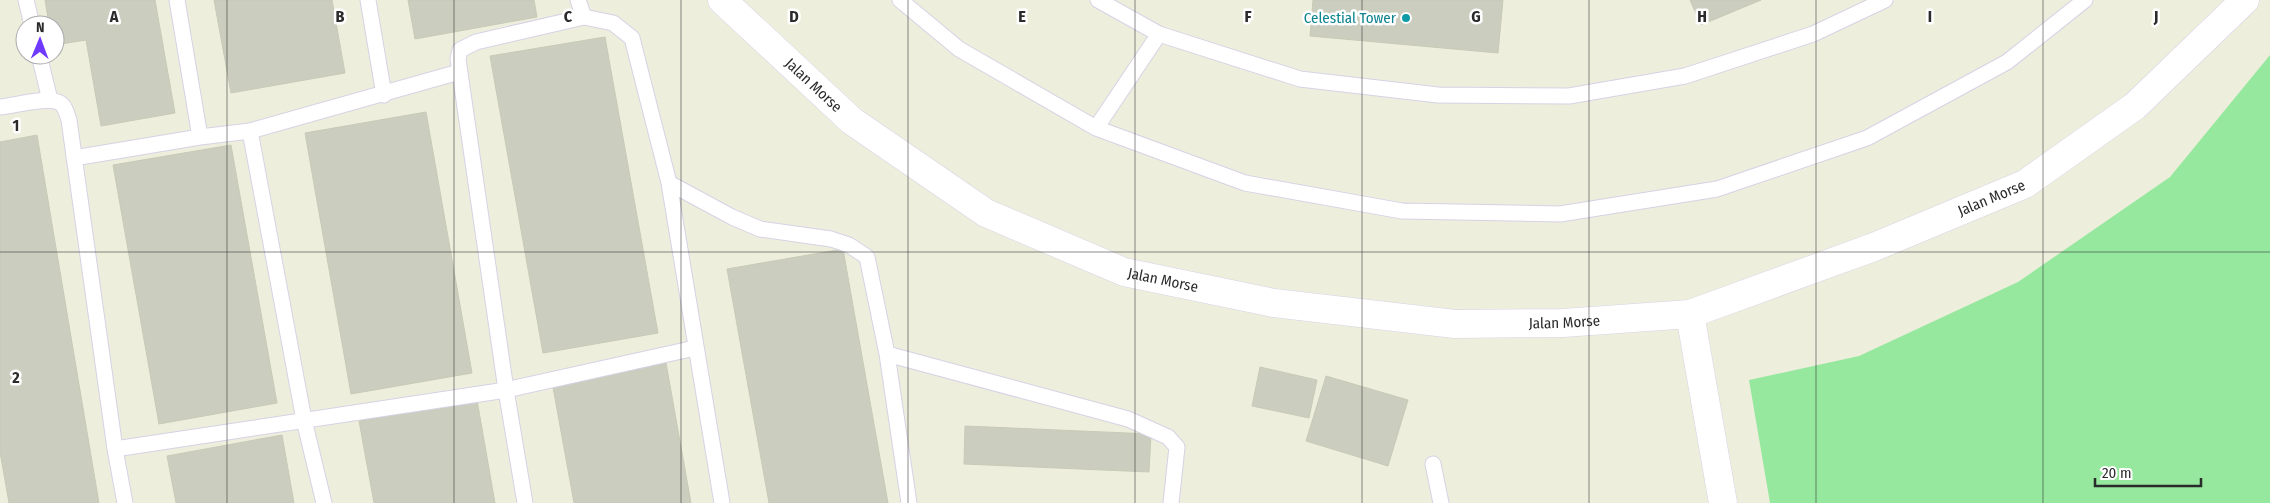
<svg xmlns="http://www.w3.org/2000/svg" width="2270" height="503" viewBox="0 0 2270 503" font-family="'Fira Sans Condensed',sans-serif">
  <style>
    .green { fill: #96e89f }
    .building { fill: #cbcdbf; stroke: #c8cab6 }
    .lines { fill: none; stroke-linecap: round; stroke-linejoin: round }
    .service-casing { stroke: #d7d2e5; stroke-width: 17 }
    .minor-casing { stroke: #d7d2e5; stroke-width: 29 }
    .service { stroke: #fff; stroke-width: 15 }
    .minor { stroke: #fff; stroke-width: 28 }
    .grid { fill: none; stroke: #2b2b2b; stroke-width: 1; stroke-opacity: 0.55 }
    .culture-dot { fill: #0f9aa8; stroke: #fff; stroke-width: 2 }
    .labels { text-anchor: middle; stroke-width: 5; stroke-linejoin: round; paint-order: stroke }
    .culture-label { font-size: 15px; fill: #0d838f; stroke: #fff; text-anchor: end }
    .street-label { font-size: 15px; fill: #2b2b2b; stroke: #fff }
    .grid-label { font-size: 16px; text-anchor: middle; font-weight: bold; fill: #2b2b2b; stroke: #fff; stroke-width: 5; stroke-linejoin: round; paint-order: stroke }
  </style>
  <rect width="100%" height="100%" fill="#eed"/>
  <path class="green" d="M2270,55V503H1770L1749,380L1859,356L2018,282L2170,177Z"/>
  <path class="building" d="M45,0H155L175,113L101,126L86,40L55,45V25H49Z
    M214,0H332L345,73L231,93Z
    M408,0H534L537,17L415,39Z
    M1313,0H1503L1498,53L1310,36Z
    M1690,0H1761L1701,25Z
    M605,37L658,333L543,353L490,56Z
    M426,112L472,373L351,394L305,133Z
    M37,135L99,503H9L0,452V142Z
    M231,145L277,403L159,424L113,165Z
    M843,249L888,503H769L727,269Z
    M666,363L691,503H574L552,382Z
    M1260,367L1317,380L1309,418L1252,406Z
    M1326,376L1408,400L1388,466L1306,441Z
    M477,400L495,503H374L359,421Z
    M965,426L1151,434L1149,472L964,464Z
    M282,435L294,503H176L167,456Z"/>
  <g class="lines">
    <g class="service-casing">
      <path id="service" d="M26,0L32,25
        M177,0L200,137
        M368,0L384,95
        M578,0L584,17
        M900,0L959,49L1096,128L1245,183L1402,211L1560,214L1717,189L1867,138L2007,62L2085,0
        M1098,0L1159,34L1300,79L1438,95L1569,96L1685,76L1813,34L1885,0
        M39,55L50,100
        M0,107C13,106 48,96 60,103C65,106 67,114 69,120L115,449L125,503
        M1096,128L1159,34
        M250,131L304,420L324,503
        M74,158L200,137L250,131L459,72
        M669,183L732,217L760,229L831,239L849,245L867,257L887,354L909,503
        M887,354L1128,419L1168,437L1177,447L1171,503
        M115,449L506,390L695,348
        M1433,464L1441,503
        M525,503L506,390L458,59L460,50L476,42L584,17L613,23L632,38L669,183L722,503"/>
    </g>
    <g class="minor-casing">
      <g id="minor">
        <path id="s1" d="M722,0L852,121L986,213L1124,272L1274,303L1455,324L1563,323L1690,314L1874,247L2025,184L2135,106L2245,0"/>
        <path d="M1690,314L1723,503"/>
      </g>
    </g>
    <use href="#service" class="service"/>
    <use href="#minor" class="minor"/>
  </g>
  <path class="grid" d="M227,0V503M454,0V503M681,0V503M908,0V503M1135,0V503M1362,0V503M1589,0V503M1816,0V503M2043,0V503M0,252H2270"/>
  <circle class="culture-dot" cx="1406" cy="18" r="5"/>
  <g class="labels">
    <g class="culture-label">
      <text x="1396" y="23">Celestial Tower</text>
    </g>
    <g class="street-label">
      <text dy="5" stroke="none"><textPath href="#s1" startOffset="125">Jalan Morse</textPath></text>
      <text dy="5" stroke="none"><textPath href="#s1" startOffset="1384">Jalan Morse</textPath></text>
      <text dy="5" stroke="none"><textPath href="#s1" startOffset="530">Jalan Morse</textPath></text>
      <text dy="5" stroke="none"><textPath href="#s1" startOffset="935">Jalan Morse</textPath></text>
    </g>
  </g>
  <g class="grid-label">
    <text x="114" y="22">A</text>
    <text x="340" y="22">B</text>
    <text x="568" y="22">C</text>
    <text x="794" y="22">D</text>
    <text x="1022" y="22">E</text>
    <text x="1248" y="22">F</text>
    <text x="1476" y="22">G</text>
    <text x="1702" y="22">H</text>
    <text x="1930" y="22">I</text>
    <text x="2156" y="22">J</text>
    <text x="16" y="131">1</text>
    <text x="16" y="383">2</text>
  </g>
  <g transform="translate(40 40) rotate(1)"><circle r="24" fill="#ffffff" stroke="#aaaaaa"/>
  <path d="M0-4L9 19L0 12L-9 19Z" fill="#6f39ff"/>
  <text y="-8" font-size="14" font-weight="bold" text-anchor="middle" fill="#2b2b2b">N</text>
  </g>
  <path d="M2095 478v8h106v-8" fill="none" stroke="#2b2b2b" stroke-width="2.5"/>
  <text x="2102" y="478" font-size="15" fill="#2b2b2b" stroke="#ffffff" stroke-width="4" paint-order="stroke">20 m</text>
</svg>
